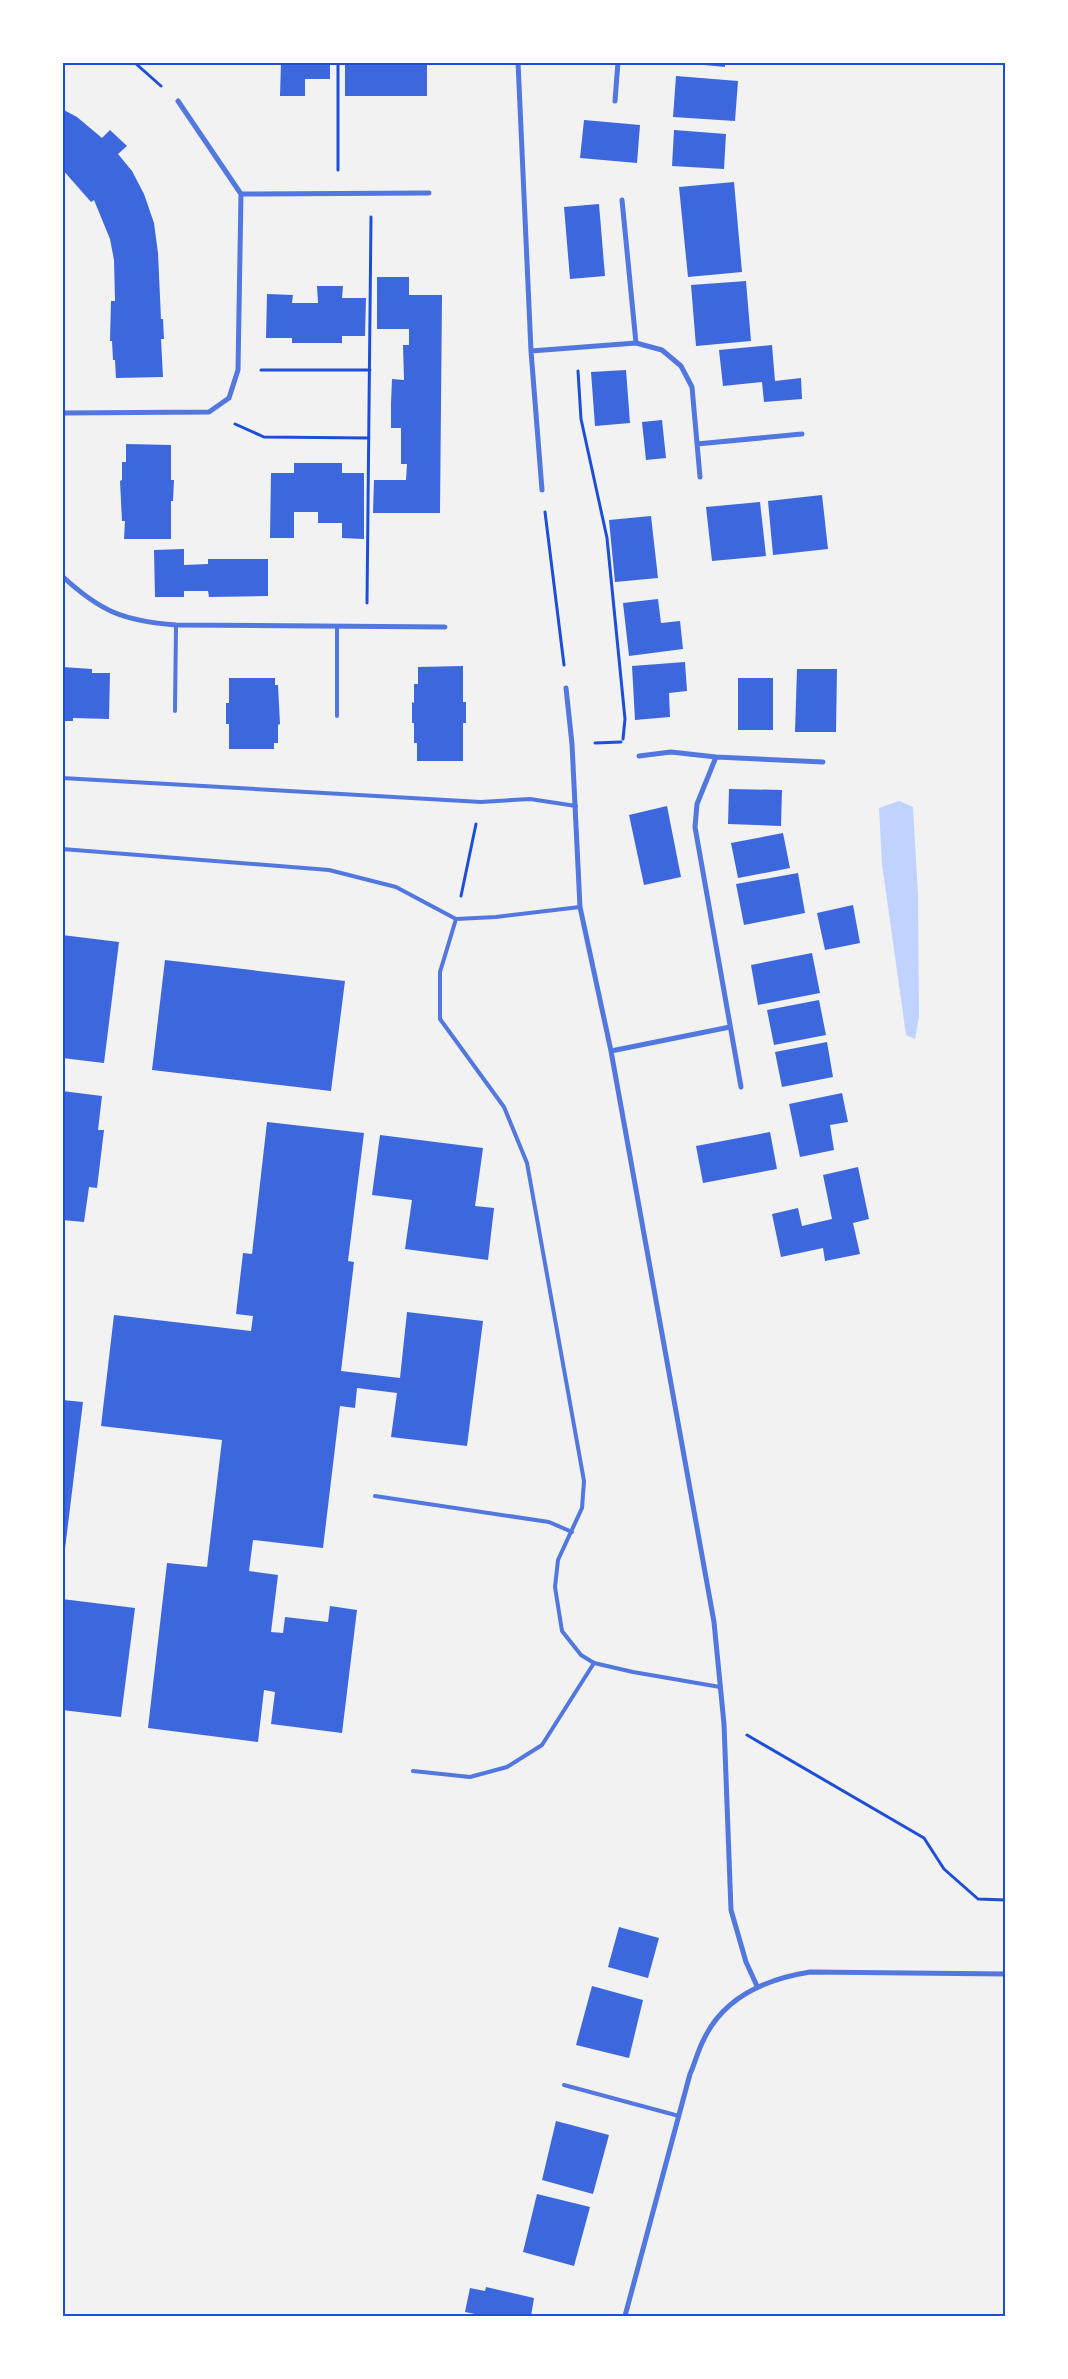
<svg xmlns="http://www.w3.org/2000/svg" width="1068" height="2379" viewBox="0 0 1068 2379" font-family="'Archivo Narrow',sans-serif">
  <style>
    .water { fill: #bfd3fe }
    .building { fill: #3d67dc }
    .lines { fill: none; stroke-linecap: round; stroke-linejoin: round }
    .path { stroke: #1d4ed8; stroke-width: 3 }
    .service { stroke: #5277de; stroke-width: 4 }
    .minor { stroke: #5277de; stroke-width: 5 }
    .neatline { fill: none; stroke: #1d4ed8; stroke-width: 2 }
  </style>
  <rect width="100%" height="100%" fill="#f2f2f2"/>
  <path class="water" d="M899,801L913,807L918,895L919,1017L915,1039L906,1035L882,864L879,808Z"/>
  <path class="building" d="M281,62H330V79H305V96H280Z
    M345,62H427V96H345Z
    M673,62H725V67Z
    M676,76L738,81L735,121L673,117Z
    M62,109L77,117L102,138L110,130L127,146L118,154L132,171L144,194L154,223L158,253L161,319H163L164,339H161L163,377L116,378L115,360H113L112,341H110L111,301H115L114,260L110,239L94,200L91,202L62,169Z
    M584,120L640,125L637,163L580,158Z
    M674,130L726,134L724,169L672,166Z
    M734,182L742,272L688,277L679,187Z
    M599,204L605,276L570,279L564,207Z
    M377,277H409V295H442L440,513H373L374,480H406L407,464H401V428H391V404L392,379L404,380L403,345H409V329H377Z
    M746,281L751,341L696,346L691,285Z
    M317,286H343L342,298H366L365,336H342V343H292V338H266L267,294L293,295L292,303H318Z
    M772,345L775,381L801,378L802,399L764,402L762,382L723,386L719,350Z
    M626,370L630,423L595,426L591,372Z
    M662,420L666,458L646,460L642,422Z
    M126,444L171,445V480H174L173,501H171V539H124L125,521H122L120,481L122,480V462H126Z
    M294,463H342V473H364V539L342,538V523H318V512H294V538H270L271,473H294Z
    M822,495L828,549L773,555L768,501Z
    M760,502L766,556L712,561L706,507Z
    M651,516L658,578L615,582L609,520Z
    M184,549V565L208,564V559H268V596L209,597L208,591H184V597H155L154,550Z
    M658,599L661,623L680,621L683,649L629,656L623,603Z
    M685,662L687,691L669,693L670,717L635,720L632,666Z
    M463,666V702H466V723H463V761H417V743H414V723H412V702L414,703V684H418V667Z
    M62,667L92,669V673H110L109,719L73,718V721H62Z
    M797,669H837L836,732H795Z
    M229,678H275V685H278L280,724L278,725V743H274V749H229V724H226V703H229Z
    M738,678H773V730H738Z
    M729,789L782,790L781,826L728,824Z
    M667,806L681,877L644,885L629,815Z
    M783,833L790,868L738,878L731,843Z
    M798,873L805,913L744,925L736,884Z
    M853,905L860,943L825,950L817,913Z
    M62,935L119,942L104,1063L62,1058Z
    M812,953L820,993L758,1005L751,965Z
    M165,960L345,981L331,1091L152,1070Z
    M819,1000L826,1035L774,1045L767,1010Z
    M827,1042L833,1077L782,1087L775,1052Z
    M62,1091L102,1096L98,1130H104L97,1188L89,1187L84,1222L62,1220Z
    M842,1093L848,1122L830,1125L834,1150L800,1157L789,1104Z
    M267,1122L364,1133L348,1261L354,1262L341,1371L400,1378L407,1312L483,1321L467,1446L391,1437L397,1393L357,1388L355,1408L340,1406L323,1548L253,1540L249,1571L278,1575L271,1632L283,1633L285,1617L328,1622L330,1606L357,1610L342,1733L271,1724L275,1692L264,1690L258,1742L148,1728L167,1563L207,1567L222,1440L101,1426L114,1315L251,1331L253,1316L236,1314L243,1253L252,1254Z
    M770,1132L777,1169L703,1183L696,1146Z
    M380,1135L483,1148L475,1206L494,1208L488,1260L405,1249L412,1200L372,1195Z
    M858,1167L869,1219L853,1223L860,1254L825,1261L823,1248L781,1257L772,1214L798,1208L802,1226L832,1219L823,1175Z
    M62,1400L83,1402L64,1557H62Z
    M62,1599L135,1608L121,1717L62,1710Z
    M619,1927L659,1938L648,1978L608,1967Z
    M592,1986L643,2000L629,2058L576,2045Z
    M556,2121L609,2135L593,2194L542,2180Z
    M537,2194L590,2207L574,2266L523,2252Z
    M486,2287L534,2298L531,2316H479L480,2315L465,2312L470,2288L485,2291Z"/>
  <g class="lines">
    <path class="path" d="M134,62L161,86
      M338,62V170
      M261,370H370
      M578,371L581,419L607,538L625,719L623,739
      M235,424L264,437L369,438
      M545,512L564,665
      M367,603L371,217
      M595,743L621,742
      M461,896L476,824
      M747,1735L924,1838L944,1869L978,1899L1006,1900"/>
    <path class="service" d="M175,711L176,625
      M337,716V626
      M62,778L481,802L530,799L576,806
      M62,849L329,870L396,887L456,919L496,917L580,907
      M456,919L440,972V1019L504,1107L527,1163L584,1481L582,1508L558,1560L555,1587L562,1631L581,1655L594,1663L633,1672L720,1687
      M375,1496L549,1522L572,1532
      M413,1771L470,1777L507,1767L542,1745L594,1663
      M564,2085L679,2116"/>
    <path class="minor" d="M518,62L531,351L542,490
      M615,101L618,62
      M241,194L429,193
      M622,200L636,343
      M531,351L636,343L662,350L681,366L692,387L700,477
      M62,413L209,412L229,398L238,370L241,194L178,101
      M697,444L802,434
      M62,576C101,612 124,621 176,625L445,627
      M566,688L572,744L580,907L611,1051L714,1622L724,1724L731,1910L746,1962L757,1986
      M639,756L671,752L716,757L823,762
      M716,757L697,804L695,827L741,1087
      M611,1051L730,1027
      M625,2316L690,2074C695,2063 698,2050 704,2039C724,1997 766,1979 810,1972L1006,1974"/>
  </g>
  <rect width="1068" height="2379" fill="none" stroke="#ffffff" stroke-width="128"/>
  <rect x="64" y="64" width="940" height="2251" class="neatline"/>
</svg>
